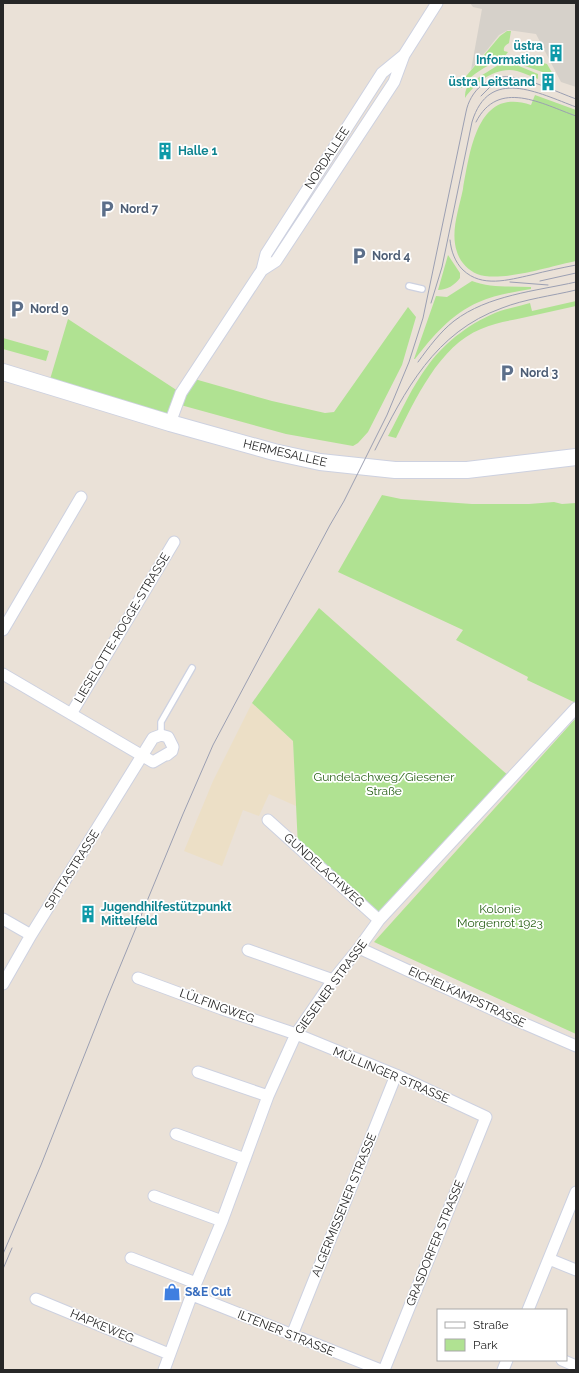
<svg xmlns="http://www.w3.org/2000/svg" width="579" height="1373" viewBox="0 0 579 1373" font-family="Raleway,sans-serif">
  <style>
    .education { fill: #ecdfc6 }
    .green { fill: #b0e292 }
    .plaza { fill: #d6d1ca }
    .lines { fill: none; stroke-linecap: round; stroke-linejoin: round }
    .lane-casing { stroke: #cdd1e0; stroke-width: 8 }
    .street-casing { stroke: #cdd1e0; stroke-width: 13 }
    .secondary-casing { stroke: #cdd1e0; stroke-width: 18 }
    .lane { stroke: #fff; stroke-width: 5.5 }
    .street { stroke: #fff; stroke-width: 11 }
    .secondary { stroke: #fff; stroke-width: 16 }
    .tram { stroke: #9b9fb2; stroke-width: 1 }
    .labels { text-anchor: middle; stroke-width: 3.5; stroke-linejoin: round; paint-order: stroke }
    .culture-label { font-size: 12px; font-weight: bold; fill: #0d838f; stroke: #fff; text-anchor: end }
    .street-label { font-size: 12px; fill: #272727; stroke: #fff }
    .service-label { font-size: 12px; font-weight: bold; fill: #4e5e75; stroke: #fff; text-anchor: start }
    .park-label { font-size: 12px; fill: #2a6218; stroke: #fff }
    .shop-label { font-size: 12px; font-weight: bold; fill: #366cbe; stroke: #fff; text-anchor: start }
  </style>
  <rect width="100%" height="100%" fill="#eae1d7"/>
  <path class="education" d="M252,703L293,741L296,806L269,794L259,816L243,810L222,866L184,851L213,781Z"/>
  <path class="green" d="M507,31H511L509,43C506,45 503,47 504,51L508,52L505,56C492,64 469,74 462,88L460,87L462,81L500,36Z
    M516,57L519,66L538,74V79C531,76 524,73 517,71C496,66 476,82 465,98C465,94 465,90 468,86C474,79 507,59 516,57Z
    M519,57L547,64L554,76L522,65Z
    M535,95L576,110V261C551,266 500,283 477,274C468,270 460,262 457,252C450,232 459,209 463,189C470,152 477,86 531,105Z
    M448,255L460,273V278C455,285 447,290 438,290Z
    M472,281C490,288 511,286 531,287V289C514,292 495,295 479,302C451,314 433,336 415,359H414L436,296L447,297Z
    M576,301V306C558,310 540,314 522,318C508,321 494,323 481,329C439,346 415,400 396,438L388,436C401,412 412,386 429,364C446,341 473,321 500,311C510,308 520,306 530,303L532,311Z
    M408,307L416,317L402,365L368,432L358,443L353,446L286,434L177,404L170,423L48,386L68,319L181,393L191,378L272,401L325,413L334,412Z
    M3,338L49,351L46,361L3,349Z
    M382,495L401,499L472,504H529L554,502L562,504L576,503V703L527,680L528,677L456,640L463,630L338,572Z
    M319,608L511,778L379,920L298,847L293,741L252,703Z
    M576,718V1034L374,942Z"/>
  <path class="plaza" d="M470,3H576V87L561,82L536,34L508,30L499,35L471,70L482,9L473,7Z"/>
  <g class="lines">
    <g class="lane-casing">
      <path id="lane" d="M409,286L422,289
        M161,735V722L192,668"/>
    </g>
    <g class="street-casing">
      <path id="street" d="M262,270L276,261L394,82L404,55L437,3
        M170,423L181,393L262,270L266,254L382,73L404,55
        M3,630L81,497
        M3,674L153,762L172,751
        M71,714L174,542
        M268,820L379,920
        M3,919L31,935
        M359,948L509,1017L576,1046
        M248,950L333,980
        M138,978L222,1009L296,1034L396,1075L486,1117L384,1370
        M3,984L31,935L153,738L161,735L168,737L173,747L172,751L167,755
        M198,1072L268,1096
        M176,1134L245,1159
        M154,1196L222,1221
        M131,1258L196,1283
        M549,1259L576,1270
        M192,1295L381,1370
        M36,1299L169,1354
        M528,1310L576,1192
        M292,1335L396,1075
        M562,1360L576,1366
        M164,1370L196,1283L222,1221L268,1096L296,1034L333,980L359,948L379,920L576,708
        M503,1370L507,1360"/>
    </g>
    <g class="secondary-casing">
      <path id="secondary" d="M3,372L170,423L274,452L320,462L395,470H467L576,457"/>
    </g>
    <use href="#lane" class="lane"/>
    <use href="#street" class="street"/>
    <use href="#secondary" class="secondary"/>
    <path class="tram" d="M481,96L490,87L504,81
      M476,122C498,78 542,104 576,116
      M450,240C451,251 455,262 463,270C482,288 508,280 531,275C546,271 561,268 576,265
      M540,281L576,273
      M510,282L548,285
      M431,303L442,267L472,122C489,66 538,93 576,107
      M418,362C429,347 440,332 454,321C488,295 536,291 576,282
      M375,450C405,390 435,332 502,308C525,299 551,296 576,290
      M3,1254L41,1165L107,998L183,814L213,745L330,525L344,501L387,415L409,362L423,318L466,112C470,91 488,74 511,77C530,79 557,92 576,99
      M3,1269L12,1248"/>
  </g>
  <defs>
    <g id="building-bare" transform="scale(1.38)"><path d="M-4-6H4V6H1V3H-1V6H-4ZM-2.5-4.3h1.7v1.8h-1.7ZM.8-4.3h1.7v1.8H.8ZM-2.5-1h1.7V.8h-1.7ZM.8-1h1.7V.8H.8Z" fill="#0f9aa8" stroke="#fff" stroke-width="2.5" paint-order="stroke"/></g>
    <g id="parking-bare" transform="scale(1.38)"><path d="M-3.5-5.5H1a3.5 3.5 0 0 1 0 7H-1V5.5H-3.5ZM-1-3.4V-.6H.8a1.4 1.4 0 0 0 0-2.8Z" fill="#5c6f8a" stroke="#fff" stroke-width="2.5" paint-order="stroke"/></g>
    <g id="shop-bare" transform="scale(1.38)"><path d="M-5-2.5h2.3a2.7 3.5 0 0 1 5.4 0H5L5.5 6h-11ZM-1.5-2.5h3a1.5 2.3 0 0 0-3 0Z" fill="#3f7fe0" stroke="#fff" stroke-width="2.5" paint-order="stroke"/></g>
  </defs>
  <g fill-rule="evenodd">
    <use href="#building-bare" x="556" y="53"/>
    <use href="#building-bare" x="548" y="82"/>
    <use href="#building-bare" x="165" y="151"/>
    <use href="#parking-bare" x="107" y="209"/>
    <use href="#parking-bare" x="359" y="256"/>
    <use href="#parking-bare" x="17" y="309"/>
    <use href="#parking-bare" x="507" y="373"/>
    <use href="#building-bare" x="88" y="914"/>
    <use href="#shop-bare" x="172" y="1292"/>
  </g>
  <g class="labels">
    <g class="culture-label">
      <text x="543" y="50">üstra<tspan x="543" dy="14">Information</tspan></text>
      <text x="535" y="86">üstra Leitstand</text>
      <text x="178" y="155" text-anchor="start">Halle 1</text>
      <text x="101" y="911" text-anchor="start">Jugendhilfestützpunkt<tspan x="101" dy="14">Mittelfeld</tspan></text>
    </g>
    <g class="street-label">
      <text transform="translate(327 158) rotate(-57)" y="4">NORDALLEE</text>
      <text transform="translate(285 453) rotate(13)" y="4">HERMESALLEE</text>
      <text transform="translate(122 628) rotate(-59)" y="4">LIESELOTTE-ROGGE-STRASSE</text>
      <text transform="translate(72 870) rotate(-58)" y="4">SPITTASTRASSE</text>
      <text transform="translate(324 870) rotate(42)" y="4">GUNDELACHWEG</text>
      <text transform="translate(331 987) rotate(-54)" y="4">GIESENER STRASSE</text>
      <text transform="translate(467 997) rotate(25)" y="4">EICHELKAMPSTRASSE</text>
      <text transform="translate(217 1006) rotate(20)" y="4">LÜLFINGWEG</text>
      <text transform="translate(391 1075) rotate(23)" y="4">MÜLLINGER STRASSE</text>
      <text transform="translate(344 1205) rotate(-68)" y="4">ALGERMISSENER STRASSE</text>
      <text transform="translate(435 1243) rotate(-68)" y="4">GRASDORFER STRASSE</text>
      <text transform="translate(102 1326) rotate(23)" y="4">HAPKEWEG</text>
      <text transform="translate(286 1333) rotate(22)" y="4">ILTENER STRASSE</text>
    </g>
    <g class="service-label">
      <text x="120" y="213">Nord 7</text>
      <text x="372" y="260">Nord 4</text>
      <text x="30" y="313">Nord 9</text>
      <text x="520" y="377">Nord 3</text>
    </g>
    <g class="park-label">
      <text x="384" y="781">Gundelachweg/Giesener<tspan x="384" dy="14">Straße</tspan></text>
      <text x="500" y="913">Kolonie<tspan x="500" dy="14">Morgenrot 1923</tspan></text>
    </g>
    <g class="shop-label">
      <text x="185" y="1296">S&amp;E Cut</text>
    </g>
  </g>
  <rect width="579" height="1373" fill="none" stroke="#272727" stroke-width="8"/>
  <rect x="437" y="1309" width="130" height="52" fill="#ffffff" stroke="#a9a9a9"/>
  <rect x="445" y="1322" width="20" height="6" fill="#ffffff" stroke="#a9a9a9"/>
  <text x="473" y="1329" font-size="12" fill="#272727">Straße</text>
  <rect x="445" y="1339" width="20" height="12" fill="#b0e292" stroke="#a9a9a9"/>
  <text x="473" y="1349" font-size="12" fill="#272727">Park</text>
</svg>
